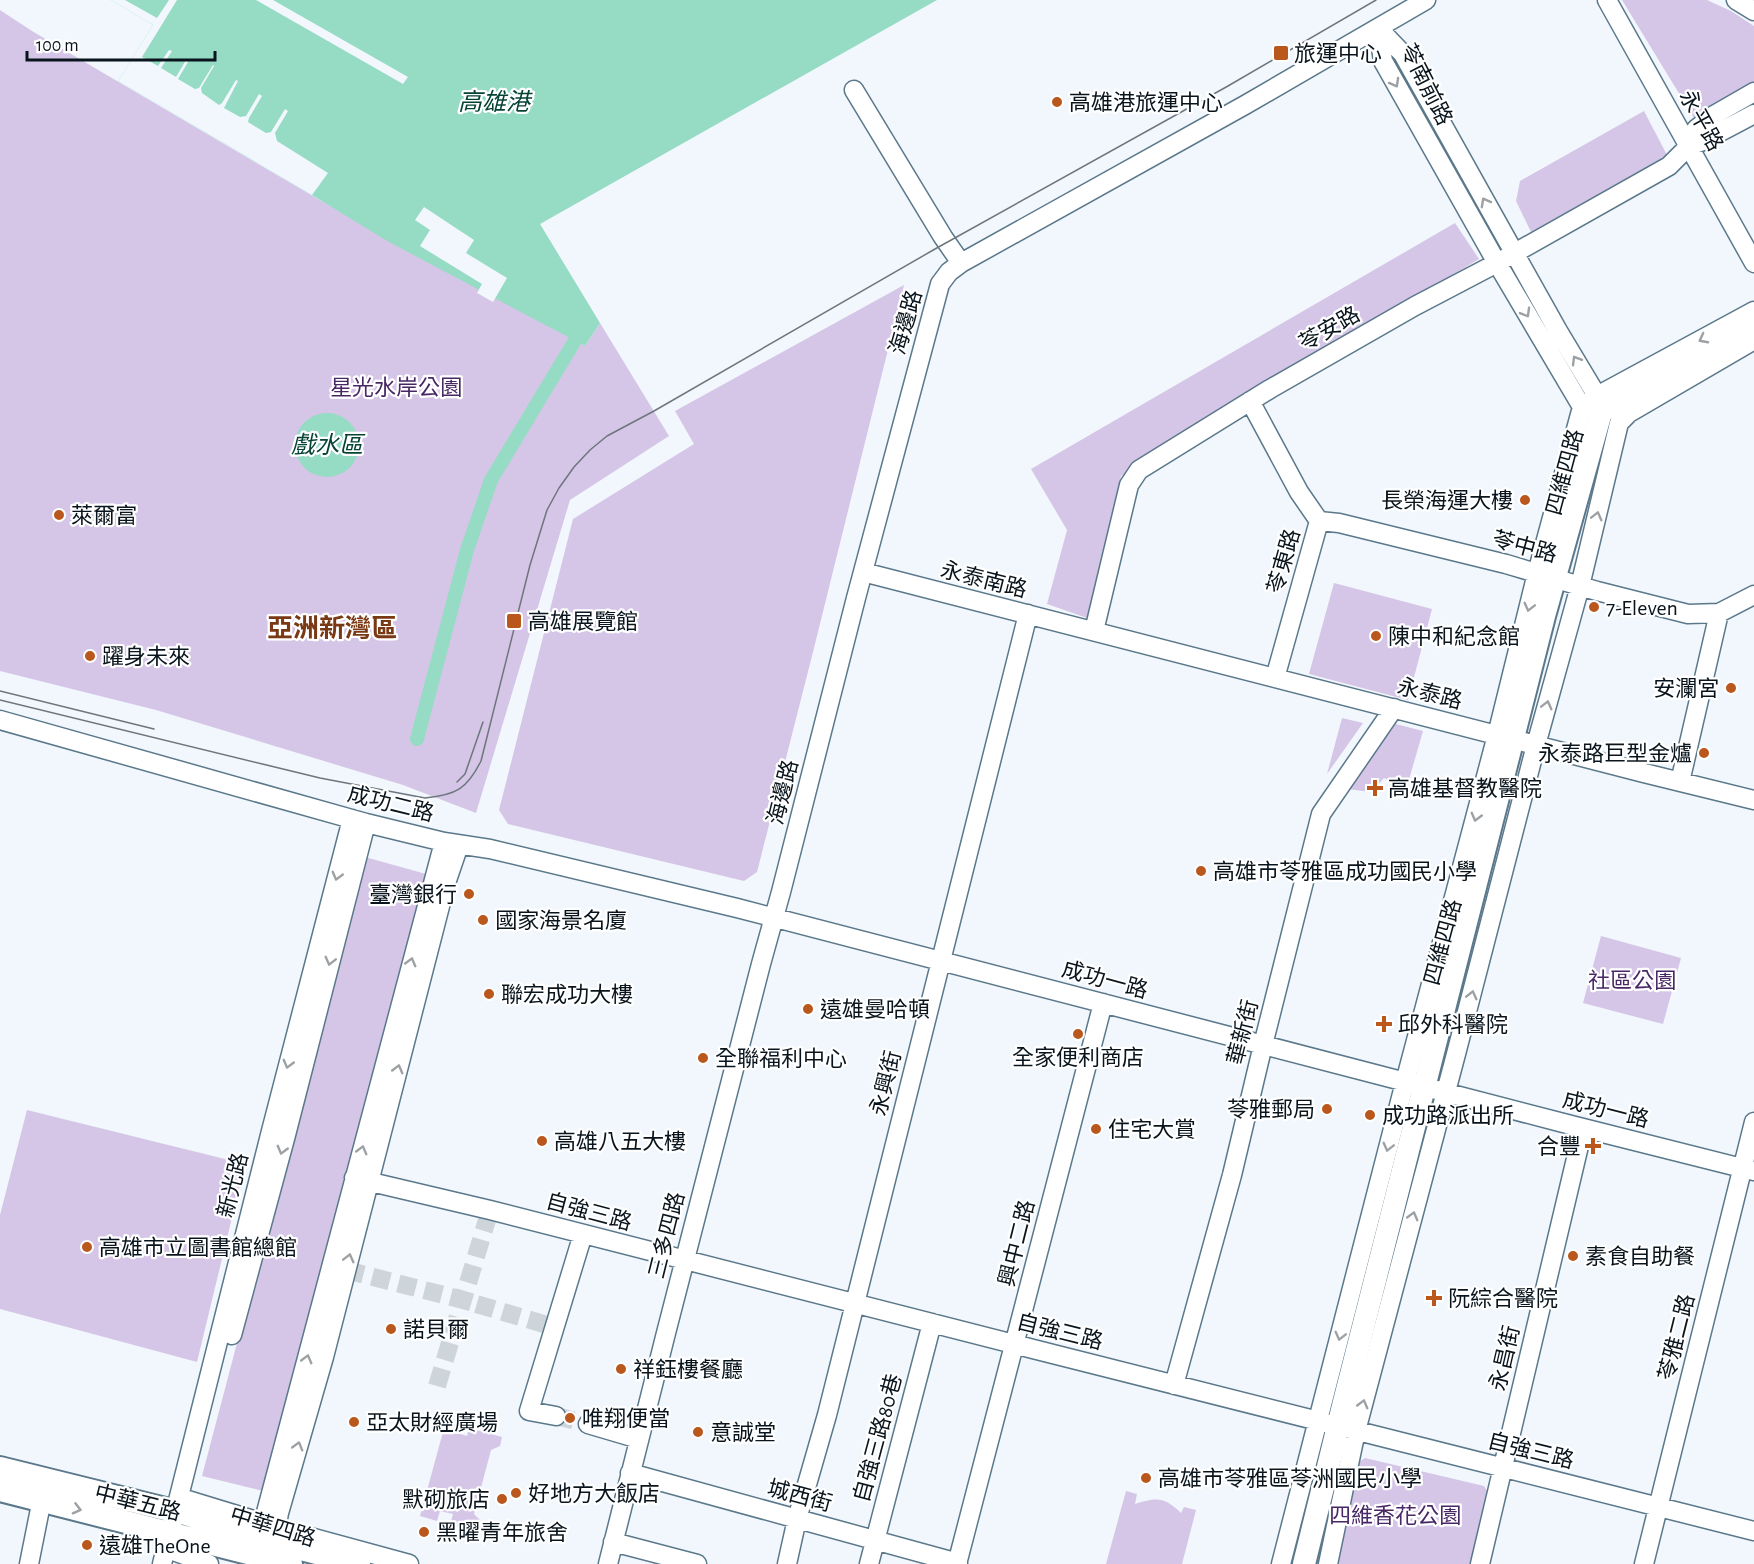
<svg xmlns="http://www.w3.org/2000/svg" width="1754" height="1564" viewBox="0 0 1754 1564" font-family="'Alegreya Sans','Noto Sans TC',sans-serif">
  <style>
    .green { fill: #d5c6e7 }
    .water { fill: #96dbc4 }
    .pier { fill: #f1f7fc }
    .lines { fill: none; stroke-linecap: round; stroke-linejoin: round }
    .canal { stroke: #96dbc4; stroke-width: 14 }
    .minor-tunnel { stroke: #ced5da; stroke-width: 18; stroke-dasharray: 18 9; stroke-linecap: butt }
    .minor-casing { stroke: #5b788b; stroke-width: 21 }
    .major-casing { stroke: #5b788b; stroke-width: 26 }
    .minor { stroke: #fff; stroke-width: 18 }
    .major { stroke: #fff; stroke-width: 22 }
    .tram { stroke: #6e767d; stroke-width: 1.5 }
    .oneway { stroke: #9da1a4 }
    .poi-dot { fill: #b9571c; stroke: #fff; stroke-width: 2 }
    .labels { text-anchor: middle; stroke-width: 4.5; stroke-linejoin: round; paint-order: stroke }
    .poi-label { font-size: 22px; fill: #09141c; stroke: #fff; text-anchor: start }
    .street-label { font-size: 22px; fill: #09141c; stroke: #fff }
    .park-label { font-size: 22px; fill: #482765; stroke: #fff }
    .water-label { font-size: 24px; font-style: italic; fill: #054335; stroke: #fff }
    .quarter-label { font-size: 26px; font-weight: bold; fill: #783914; stroke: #fff }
  </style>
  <rect width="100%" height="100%" fill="#f1f7fc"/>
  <path class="green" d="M1622,0H1707L1731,11L1754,26V84L1694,118Z
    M0,10L32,31L323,202L585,346L600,323L669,436L570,500L476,813L403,785L156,710L0,671Z
    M1644,111L1667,155L1531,232L1516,201L1520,181Z
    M1455,223L1479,259L1121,476L1087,618L1047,604L1067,530L1031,469Z
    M904,285L813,652L757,872L744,881L508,824L499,810L573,519L694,444L675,411Z
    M1334,583L1432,609L1408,700L1309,674Z
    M1342,718L1363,723L1327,774Z
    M1392,723L1423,731L1406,790L1384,778L1371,792L1347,789Z
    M365,857L426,874L267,1492L202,1476Z
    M1601,936L1681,958L1663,1024L1583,1003Z
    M27,1110L245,1164L197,1362L0,1309V1215Z
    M446,1421L459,1424L457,1433L467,1436L469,1428L502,1437L500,1446L491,1450L474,1514L480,1520L476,1533L450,1525L453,1514L440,1511L437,1521L420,1516Z
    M1365,1458L1484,1486L1489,1494L1472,1564H1332L1357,1463Z
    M1126,1491L1137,1494L1135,1504C1158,1497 1164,1497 1181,1513L1184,1507L1196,1510L1182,1564H1106Z"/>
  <path class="water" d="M111,0H937L540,224L600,323L585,346L389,242L315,197L118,81L153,25Z
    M295 445a32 32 0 1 1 64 0a32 32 0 1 1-64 0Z"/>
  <path class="pier" d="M111,0H125L157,18L169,0H177L142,57L158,66L169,50L172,51L161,68L176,77L186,60L188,62L178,79L195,89L199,88L213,65L214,66L201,88L202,93L219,105L222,103L236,80L238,81L224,108L240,117L246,116L259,94L262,96L249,118L248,122L266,133L271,132L285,109L288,111L275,133L277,141L328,173L312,195L118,81L153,25Z
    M256,0H273L408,77L403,84Z
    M424,207L474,240L466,253L507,278L493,302L477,293L482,284L420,246L430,230L415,220Z"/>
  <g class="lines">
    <path class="canal" d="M417,739L467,550L491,480L574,342"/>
    <path class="minor-tunnel" d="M346,1270L463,1300L547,1325
      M437,1386L490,1210
      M556,1416L588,1424"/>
    <g class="minor-casing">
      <path id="minor" d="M1607,0L1754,263
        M1736,0L1754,11
        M1378,28L1383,61L1497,263L1582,407L1591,410
        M1378,28L1403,54L1558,331L1597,396L1599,406
        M854,90L943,237L961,263
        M1689,146L1696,129L1714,115L1754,92
        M1250,401L1299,492L1319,521L1275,678
        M1319,521L1339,523L1506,564L1597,591L1688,614L1719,613L1754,595
        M863,572L1644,773L1754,800
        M1094,631L1129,485L1139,470L1270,389L1415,306L1497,263L1669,166L1689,146L1703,141L1754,114
        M0,720L366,823L444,842L490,849L737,908L1571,1125L1754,1171
        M1680,782L1719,613
        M354,1178L490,1210L1033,1349L1754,1531
        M232,1335L286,1135L366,823
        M1174,1385L1232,1175L1263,1045L1321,814L1394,708
        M556,1416L529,1411L583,1234
        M588,1424L639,1439
        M630,1473L958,1563
        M176,1512L188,1500L299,1534L409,1564
        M170,1533L176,1552L209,1564
        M613,1542L697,1564
        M256,1550L444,842
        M272,1553L279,1513L324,1357L446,883L459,845
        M29,1564L44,1489
        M162,1564L271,1131L352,819
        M608,1564L666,1333L761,964L781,892L856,598L940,284L949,272L961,263L1245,105L1426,0
        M787,1564L797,1519L827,1415L1028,614
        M869,1564L932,1323
        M957,1564L1103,1003
        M1281,1564L1405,1082L1497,735L1537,573L1582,407L1597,396L1754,311
        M1328,1564L1356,1431L1456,1054L1536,745L1580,586L1619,423L1629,413L1754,340
        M1480,1564L1583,1129
        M1644,1564L1754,1122"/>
    </g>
    <g class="major-casing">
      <path id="major" d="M0,1468L186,1514L274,1542L359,1564
        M0,1490L291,1564
        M1304,1564L1344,1402L1544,616L1601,412L1754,326"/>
    </g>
    <use href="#minor" class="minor"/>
    <use href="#major" class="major"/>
    <path class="tram" d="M0,691L154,729
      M0,700L320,778L425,798C456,795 467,789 481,761L530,565L547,510L559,488L574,467L590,450L607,436L654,411L935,249L1228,86L1376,0
      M457,782L465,774L483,722"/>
  </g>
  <defs><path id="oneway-chevron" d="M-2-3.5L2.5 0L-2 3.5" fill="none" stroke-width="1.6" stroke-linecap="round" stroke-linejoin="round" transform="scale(1.5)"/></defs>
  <g class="oneway">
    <use href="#oneway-chevron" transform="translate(1395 83) rotate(61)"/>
    <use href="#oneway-chevron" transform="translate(1485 202) rotate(-119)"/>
    <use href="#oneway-chevron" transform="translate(1526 313) rotate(60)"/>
    <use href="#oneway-chevron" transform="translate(1703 339) rotate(152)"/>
    <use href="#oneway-chevron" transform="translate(1576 360) rotate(-121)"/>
    <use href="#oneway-chevron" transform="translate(1597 516) rotate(-76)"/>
    <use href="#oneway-chevron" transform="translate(1529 607) rotate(104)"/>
    <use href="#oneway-chevron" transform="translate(1547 705) rotate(-76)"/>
    <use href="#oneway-chevron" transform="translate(1476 817) rotate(105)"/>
    <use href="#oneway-chevron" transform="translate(337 876) rotate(105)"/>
    <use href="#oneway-chevron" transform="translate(330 961) rotate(104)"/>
    <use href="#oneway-chevron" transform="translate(411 962) rotate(-75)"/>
    <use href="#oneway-chevron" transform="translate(1472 995) rotate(-76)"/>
    <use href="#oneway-chevron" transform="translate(288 1064) rotate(105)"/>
    <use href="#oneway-chevron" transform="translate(398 1069) rotate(-75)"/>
    <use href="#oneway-chevron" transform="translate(1388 1147) rotate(104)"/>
    <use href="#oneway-chevron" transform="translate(282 1150) rotate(105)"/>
    <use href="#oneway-chevron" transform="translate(362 1150) rotate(-75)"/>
    <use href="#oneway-chevron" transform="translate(1413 1216) rotate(-75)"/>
    <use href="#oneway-chevron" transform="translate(349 1258) rotate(-76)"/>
    <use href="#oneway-chevron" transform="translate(1340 1336) rotate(104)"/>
    <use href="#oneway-chevron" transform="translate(307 1359) rotate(-75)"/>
    <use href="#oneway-chevron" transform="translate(1363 1404) rotate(-75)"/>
    <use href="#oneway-chevron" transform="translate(298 1446) rotate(-74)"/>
    <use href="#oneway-chevron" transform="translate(77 1509) rotate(14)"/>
  </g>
  <g class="poi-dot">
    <rect x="1273" y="45" width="16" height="16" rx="3"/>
    <circle cx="1057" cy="102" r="6"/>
    <circle cx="1525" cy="500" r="6"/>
    <circle cx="59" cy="515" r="6"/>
    <circle cx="1594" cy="607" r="6"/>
    <rect x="506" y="613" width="16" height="16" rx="3"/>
    <circle cx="1376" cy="636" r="6"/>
    <circle cx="90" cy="656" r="6"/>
    <circle cx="1731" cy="688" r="6"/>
    <circle cx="1704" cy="753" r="6"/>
    <path d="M1372 779h6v6h6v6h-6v6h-6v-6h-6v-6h6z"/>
    <circle cx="1201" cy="871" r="6"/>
    <circle cx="469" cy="894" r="6"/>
    <circle cx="483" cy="920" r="6"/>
    <circle cx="489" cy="994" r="6"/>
    <circle cx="808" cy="1009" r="6"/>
    <path d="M1381 1015h6v6h6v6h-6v6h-6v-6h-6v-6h6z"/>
    <circle cx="1078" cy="1034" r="6"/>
    <circle cx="703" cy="1058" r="6"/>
    <circle cx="1327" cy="1109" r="6"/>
    <circle cx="1370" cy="1115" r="6"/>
    <circle cx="1096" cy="1129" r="6"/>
    <circle cx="542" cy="1141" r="6"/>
    <path d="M1590 1137h6v6h6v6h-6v6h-6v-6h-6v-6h6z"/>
    <circle cx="87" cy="1247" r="6"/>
    <circle cx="1573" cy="1256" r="6"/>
    <path d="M1431 1289h6v6h6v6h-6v6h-6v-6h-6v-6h6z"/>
    <circle cx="391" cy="1329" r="6"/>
    <circle cx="621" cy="1369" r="6"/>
    <circle cx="570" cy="1418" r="6"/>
    <circle cx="354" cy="1422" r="6"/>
    <circle cx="698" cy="1432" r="6"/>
    <circle cx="1146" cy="1478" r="6"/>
    <circle cx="516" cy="1493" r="6"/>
    <circle cx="502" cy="1499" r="6"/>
    <circle cx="424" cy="1532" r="6"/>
    <circle cx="87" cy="1545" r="6"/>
  </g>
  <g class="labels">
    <g class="poi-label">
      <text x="1294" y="61">旅運中心</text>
      <text x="1069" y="110">高雄港旅運中心</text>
      <text x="1513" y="508" text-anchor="end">長榮海運大樓</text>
      <text x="71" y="523">萊爾富</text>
      <text x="1606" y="615">7-Eleven</text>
      <text x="528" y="629">高雄展覽館</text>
      <text x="1388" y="644">陳中和紀念館</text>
      <text x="102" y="664">躍身未來</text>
      <text x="1719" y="696" text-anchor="end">安瀾宮</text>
      <text x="1692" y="761" text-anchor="end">永泰路巨型金爐</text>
      <text x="1388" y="796">高雄基督教醫院</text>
      <text x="1213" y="879">高雄市苓雅區成功國民小學</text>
      <text x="457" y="902" text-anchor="end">臺灣銀行</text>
      <text x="495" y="928">國家海景名廈</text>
      <text x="501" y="1002">聯宏成功大樓</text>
      <text x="820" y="1017">遠雄曼哈頓</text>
      <text x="1398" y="1032">邱外科醫院</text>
      <text x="1078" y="1065" text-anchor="middle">全家便利商店</text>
      <text x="715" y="1066">全聯福利中心</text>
      <text x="1315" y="1117" text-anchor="end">苓雅郵局</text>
      <text x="1382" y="1123">成功路派出所</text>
      <text x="1108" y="1137">住宅大賞</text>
      <text x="554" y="1149">高雄八五大樓</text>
      <text x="1581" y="1154" text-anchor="end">合豐</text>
      <text x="99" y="1255">高雄市立圖書館總館</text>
      <text x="1585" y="1264">素食自助餐</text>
      <text x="1448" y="1306">阮綜合醫院</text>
      <text x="403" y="1337">諾貝爾</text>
      <text x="633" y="1377">祥鈺樓餐廳</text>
      <text x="582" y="1426">唯翔便當</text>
      <text x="366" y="1430">亞太財經廣場</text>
      <text x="710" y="1440">意誠堂</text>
      <text x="1158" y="1486">高雄市苓雅區苓洲國民小學</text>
      <text x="528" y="1501">好地方大飯店</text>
      <text x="490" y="1507" text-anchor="end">默砌旅店</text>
      <text x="436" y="1540">黑曜青年旅舍</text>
      <text x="99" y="1553">遠雄TheOne</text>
    </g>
    <g class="street-label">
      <text transform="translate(1427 84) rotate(63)" y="8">苓南前路</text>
      <text transform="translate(1702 120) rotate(61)" y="8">永平路</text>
      <text transform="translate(905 322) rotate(-74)" y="8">海邊路</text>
      <text transform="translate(1329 328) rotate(-30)" y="8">苓安路</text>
      <text transform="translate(1564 472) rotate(-75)" y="8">四維四路</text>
      <text transform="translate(1525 546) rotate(15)" y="8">苓中路</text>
      <text transform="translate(1283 561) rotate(-74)" y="8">苓東路</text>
      <text transform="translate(984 579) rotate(14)" y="8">永泰南路</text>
      <text transform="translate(1430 693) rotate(14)" y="8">永泰路</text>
      <text transform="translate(782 792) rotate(-76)" y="8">海邊路</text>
      <text transform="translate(391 803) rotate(14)" y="8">成功二路</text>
      <text transform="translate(1442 942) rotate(-75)" y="8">四維四路</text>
      <text transform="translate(1105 979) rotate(15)" y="8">成功一路</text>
      <text transform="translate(1242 1032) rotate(-76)" y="8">華新街</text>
      <text transform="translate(885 1083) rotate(-76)" y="8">永興街</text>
      <text transform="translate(1606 1109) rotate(14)" y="8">成功一路</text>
      <text transform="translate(232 1185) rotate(-76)" y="8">新光路</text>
      <text transform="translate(589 1211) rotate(15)" y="8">自強三路</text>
      <text transform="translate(666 1235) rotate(-76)" y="8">三多四路</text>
      <text transform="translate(1016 1243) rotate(-76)" y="8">興中二路</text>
      <text transform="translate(1060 1331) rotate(14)" y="8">自強三路</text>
      <text transform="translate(1676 1337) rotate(-76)" y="8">苓雅二路</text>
      <text transform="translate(1504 1358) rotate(-77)" y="8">永昌街</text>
      <text transform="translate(877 1438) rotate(-75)" y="8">自強三路80巷</text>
      <text transform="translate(1531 1450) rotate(14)" y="8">自強三路</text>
      <text transform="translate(800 1495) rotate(15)" y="8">城西街</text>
      <text transform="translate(138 1502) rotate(14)" y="8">中華五路</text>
      <text transform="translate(273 1526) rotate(17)" y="8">中華四路</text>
    </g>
    <g class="park-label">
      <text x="396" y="395">星光水岸公園</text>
      <text x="1632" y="988">社區公園</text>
      <text x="1395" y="1523">四維香花公園</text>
    </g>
    <g class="water-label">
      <text x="494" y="110">高雄港</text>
      <text x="327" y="453">戲水區</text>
    </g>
    <g class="quarter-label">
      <text x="332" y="637">亞洲新灣區</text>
    </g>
  </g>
  <path d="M27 51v9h188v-9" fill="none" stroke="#09141c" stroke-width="3"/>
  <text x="36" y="51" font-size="18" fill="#09141c" stroke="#ffffff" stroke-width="4.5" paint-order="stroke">100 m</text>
</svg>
